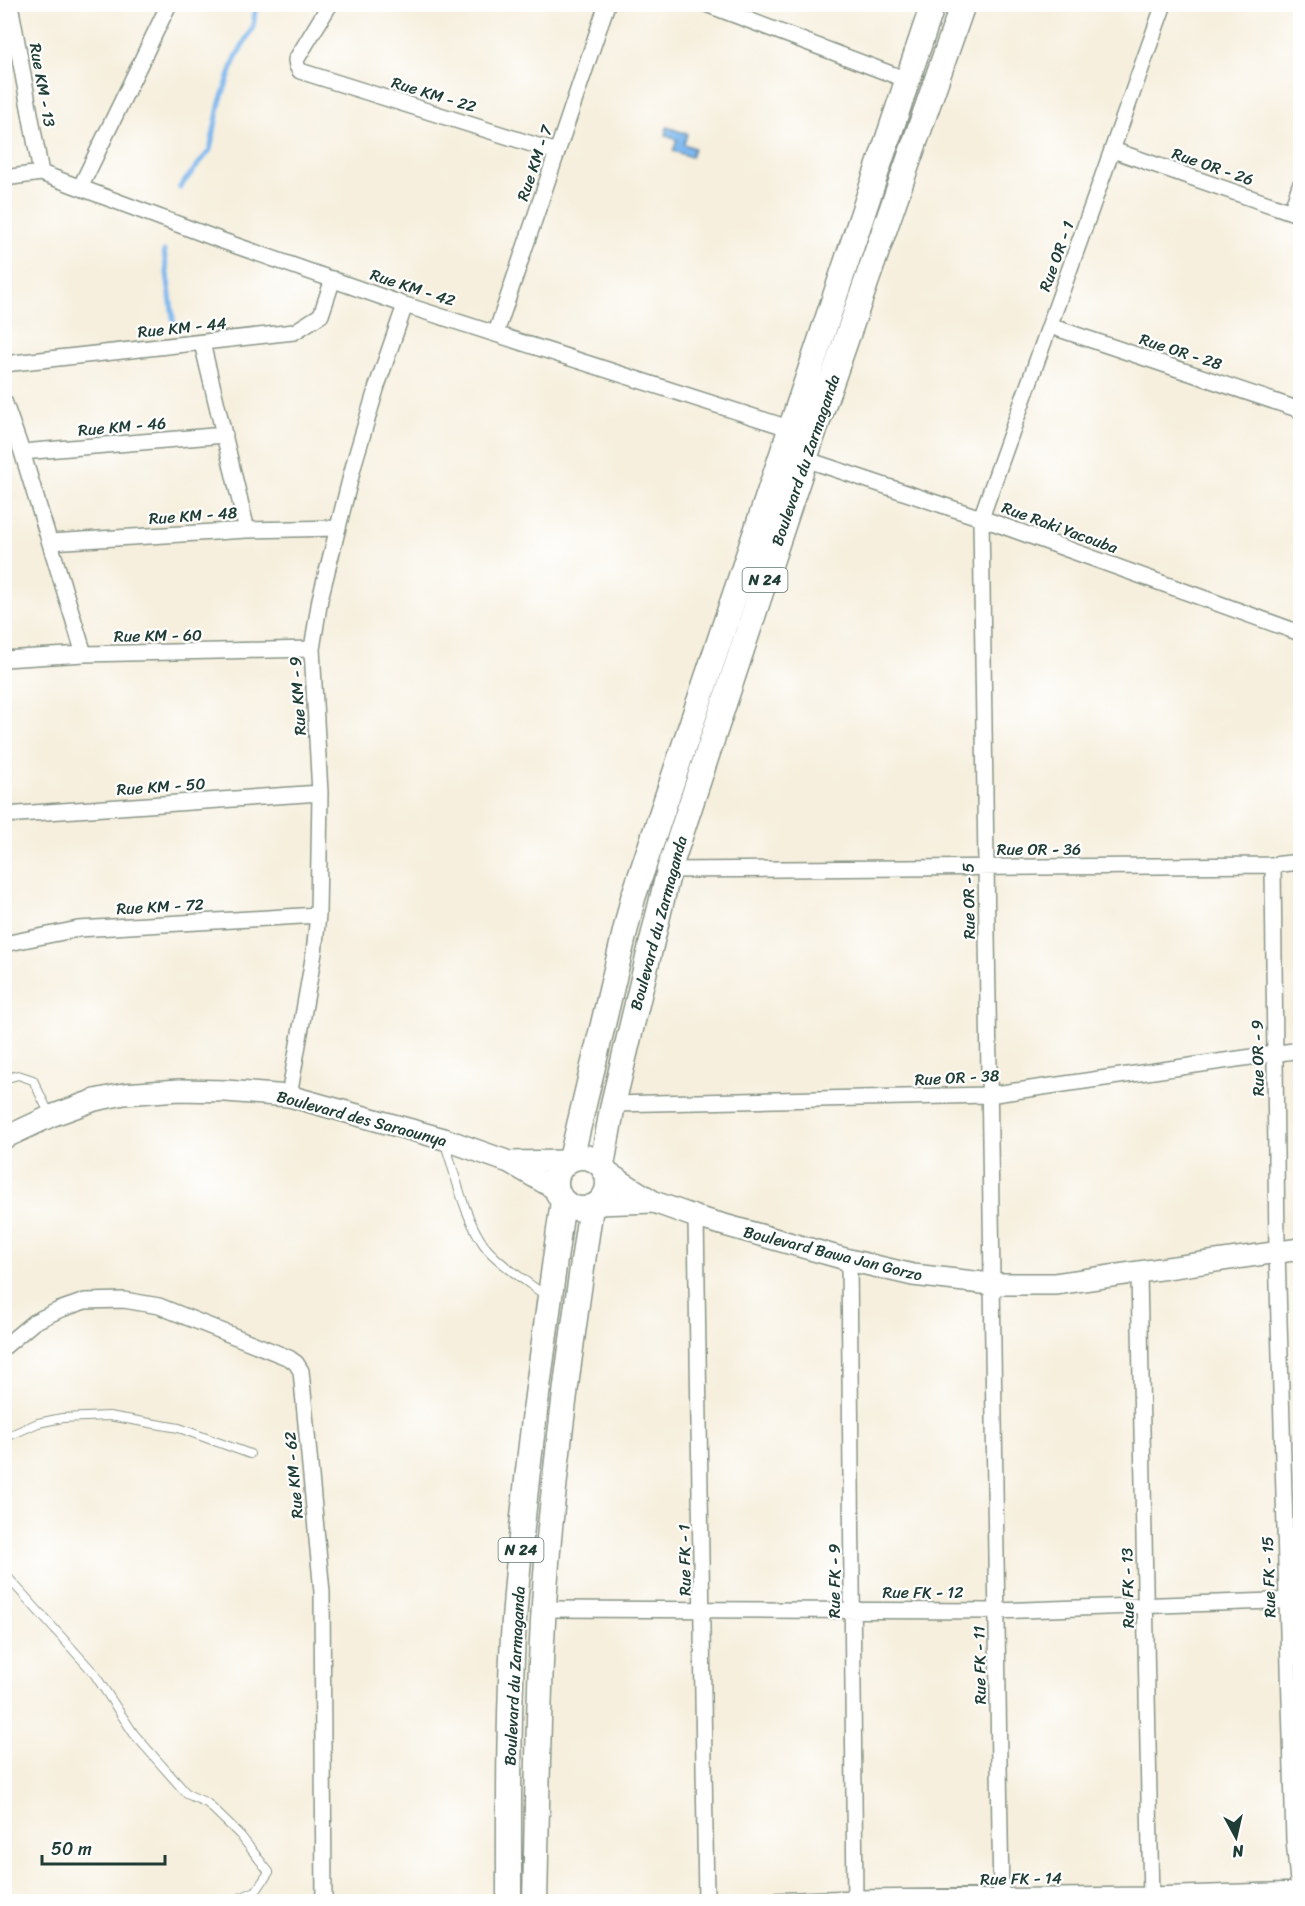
<svg xmlns="http://www.w3.org/2000/svg" width="1305" height="1906" viewBox="0 0 1305 1906" font-family="Sriracha,sans-serif">
  <style>
    .water { fill: #7db7ee; stroke: #4e7a91; stroke-width: 1.5 }
    .lines { fill: none; stroke-linecap: round; stroke-linejoin: round }
    .stream { stroke: #7db7ee; stroke-width: 5 }
    .lane-casing { stroke: #8a9688; stroke-width: 10 }
    .street-casing { stroke: #8a9688; stroke-width: 18 }
    .secondary-casing { stroke: #8a9688; stroke-width: 24 }
    .primary-casing { stroke: #8a9688; stroke-width: 27 }
    .lane { stroke: #fff; stroke-width: 8 }
    .street { stroke: #fff; stroke-width: 15 }
    .secondary { stroke: #fff; stroke-width: 21 }
    .primary { stroke: #fff; stroke-width: 24 }
    .labels { text-anchor: middle; stroke-width: 4.5; stroke-linejoin: round; paint-order: stroke }
    .shield { fill: #fff; stroke: #627771; stroke-width: 1.5 }
    .shield-label { font-size: 15px; font-weight: bold; fill: #1f3d34 }
    .street-label { font-size: 16px; fill: #1f3d34; stroke: #fff }
  </style>
  <rect width="100%" height="100%" fill="#fff"/>
  <filter id="ink" filterUnits="userSpaceOnUse"><feTurbulence type="fractalNoise" baseFrequency=".0167" numOctaves="2"/><feDisplacementMap in="SourceGraphic" scale="12" xChannelSelector="R" yChannelSelector="G"/><feConvolveMatrix kernelMatrix="1 2 1 2 8 2 1 2 1" color-interpolation-filters="sRGB"/></filter>
  <filter id="wash" filterUnits="userSpaceOnUse"><feTurbulence type="fractalNoise" baseFrequency=".008" numOctaves="4" result="noise"/><feDisplacementMap in="SourceGraphic" scale="24" xChannelSelector="R" yChannelSelector="G"/><feGaussianBlur stdDeviation="1.35" result="paint"/><feColorMatrix in="noise" values="0 0 0 0 0 0 0 0 0 0 0 0 0 0 0 0 0 1.4 0 .05"/><feComposite in="paint" operator="in"/></filter>
  <g filter="url(#wash)">
    <rect width="100%" height="100%" fill="#f6efdd"/>
    <path class="water" d="M667,127L687,134L684,144L694,148L691,157L673,151L677,140L665,135Z"/>
    <g class="lines">
      <path class="stream" d="M180,187L210,150L220,102L236,57L253,27L256,4
        M164,251L174,325"/>
    </g>
  </g>
  <g filter="url(#ink)">
    <g class="lines">
      <g class="lane-casing">
        <path id="lane" d="M4,1079L18,1075L33,1080L50,1115
          M4,1115L11,1133
          M445,1144C456,1176 464,1217 484,1245C496,1262 529,1283 546,1296
          M4,1438L38,1423L62,1418L109,1416L179,1428L250,1454
          M4,1573L93,1672L134,1734L187,1794L207,1803L240,1835L269,1872L256,1891L230,1902"/>
      </g>
      <g class="street-casing">
        <path id="street" d="M10,4L41,173
          M330,4L296,60L297,66L300,71L557,152
          M706,4L907,80
          M1113,150L1300,215
          M4,178L41,173L220,240L405,305L798,431
          M80,188L169,4
          M1291,212L1300,185
          M1050,326L1300,410
          M496,333L607,4
          M202,343L247,530
          M4,364L294,332L321,315L333,279
          M4,401L22,452L84,654
          M22,452L225,435
          M805,459L981,518L1300,633
          M50,542L247,530L338,528
          M4,659L84,654L312,649
          M4,815L320,793
          M1273,865L1277,1251L1294,1840L1300,1902
          M669,870L1273,865L1300,862
          M4,944L78,929L318,915
          M289,1096L314,953L318,915L320,793L312,649L320,599L355,460L377,386L405,305
          M613,1104L988,1095L1300,1050
          M696,1217L706,1902
          M849,1260L855,1902
          M1139,1273L1151,1902
          M4,1347L34,1322L59,1310L85,1301L124,1300L159,1306L289,1358L296,1363L301,1371L322,1592L324,1902
          M544,1609L996,1611L1300,1600
          M742,1902L855,1898L1151,1895L1300,1890
          M1001,1902L981,518L1164,4"/>
      </g>
      <g class="secondary-casing">
        <path id="secondary" d="M4,1138L51,1116L95,1100L124,1094L179,1090L226,1091L289,1096L444,1139L509,1162L557,1190
          M509,1162L568,1161
          M606,1172L654,1202L696,1217L849,1260L913,1275L991,1284H1055L1300,1249
          M597,1204L654,1202"/>
      </g>
      <g class="primary-casing">
        <path id="primary" d="M556 1183a26 26 0 1 1 52 0a26 26 0 1 1-52 0Z
          M571,1159L633,898L933,4
          M602,1165L613,1104L669,870L812,438L963,4
          M509,1902C509,1808 508,1714 514,1620C524,1480 544,1340 563,1201
          M535,1902C538,1777 538,1652 550,1528C560,1421 575,1314 591,1207"/>
      </g>
      <use href="#lane" class="lane"/>
      <use href="#street" class="street"/>
      <use href="#secondary" class="secondary"/>
      <use href="#primary" class="primary"/>
    </g>
  </g>
  <g class="labels">
    <g class="shield">
      <rect x="742.5" y="568" width="45" height="24" rx="4.5"/>
      <rect x="498.5" y="1538" width="45" height="24" rx="4.5"/>
    </g>
    <g class="shield-label">
      <text x="765" y="585">N 24</text>
      <text x="521" y="1555">N 24</text>
    </g>
    <g class="street-label">
      <text transform="translate(43 85) rotate(80)" y="6">Rue KM - 13</text>
      <text transform="translate(434 94) rotate(17)" y="6">Rue KM - 22</text>
      <text transform="translate(534 163) rotate(-71)" y="6">Rue KM - 7</text>
      <text transform="translate(1213 166) rotate(19)" y="6">Rue OR - 26</text>
      <text transform="translate(1056 256) rotate(-70)" y="6">Rue OR - 1</text>
      <text transform="translate(413 287) rotate(18)" y="6">Rue KM - 42</text>
      <text transform="translate(182 327) rotate(-6)" y="6">Rue KM - 44</text>
      <text transform="translate(1181 351) rotate(18)" y="6">Rue OR - 28</text>
      <text transform="translate(122 426) rotate(-5)" y="6">Rue KM - 46</text>
      <text transform="translate(805 460) rotate(-71)" y="6">Boulevard du Zarmaganda</text>
      <text transform="translate(193 515) rotate(-4)" y="6">Rue KM - 48</text>
      <text transform="translate(1060 527) rotate(20)" y="6">Rue Raki Yacouba</text>
      <text transform="translate(158 635) rotate(-1)" y="6">Rue KM - 60</text>
      <text transform="translate(297 696) rotate(-94)" y="6">Rue KM - 9</text>
      <text transform="translate(161 786) rotate(-4)" y="6">Rue KM - 50</text>
      <text x="1039" y="855">Rue OR - 36</text>
      <text transform="translate(968 901) rotate(-91)" y="6">Rue OR - 5</text>
      <text transform="translate(160 906) rotate(-3)" y="6">Rue KM - 72</text>
      <text transform="translate(658 923) rotate(-75)" y="6">Boulevard du Zarmaganda</text>
      <text transform="translate(1257 1058) rotate(-91)" y="6">Rue OR - 9</text>
      <text transform="translate(957 1077) rotate(-3)" y="6">Rue OR - 38</text>
      <text transform="translate(362 1118) rotate(15)" y="6">Boulevard des Saraounya</text>
      <text transform="translate(833 1253) rotate(14)" y="6">Boulevard Bawa Jan Gorzo</text>
      <text transform="translate(293 1475) rotate(-95)" y="6">Rue KM - 62</text>
      <text transform="translate(684 1560) rotate(-91)" y="6">Rue FK - 1</text>
      <text transform="translate(1268 1577) rotate(-92)" y="6">Rue FK - 15</text>
      <text transform="translate(834 1581) rotate(-90)" y="6">Rue FK - 9</text>
      <text transform="translate(1127 1588) rotate(-91)" y="6">Rue FK - 13</text>
      <text x="923" y="1598">Rue FK - 12</text>
      <text transform="translate(979 1665) rotate(-91)" y="6">Rue FK - 11</text>
      <text transform="translate(514 1676) rotate(-87)" y="6">Boulevard du Zarmaganda</text>
      <text transform="translate(1021 1878) rotate(-1)" y="6">Rue FK - 14</text>
    </g>
  </g>
  <rect width="1305" height="1906" fill="none" stroke="#fff" stroke-width="24"/>
  <g transform="translate(1236 1837) rotate(172)" stroke="#ffffff" stroke-width="4.5" paint-order="stroke">
  <path d="M0-4.5L10 22L0 15L-10 22Z" fill="#1f3d34"/>
  <text y="-9" font-size="16" font-weight="bold" text-anchor="middle" fill="#1f3d34">N</text>
  </g>
  <path d="M42 1855v9h123v-9" fill="none" stroke="#1f3d34" stroke-width="3"/>
  <text x="51" y="1855" font-size="18" fill="#1f3d34" stroke="#ffffff" stroke-width="4.5" paint-order="stroke">50 m</text>
</svg>
